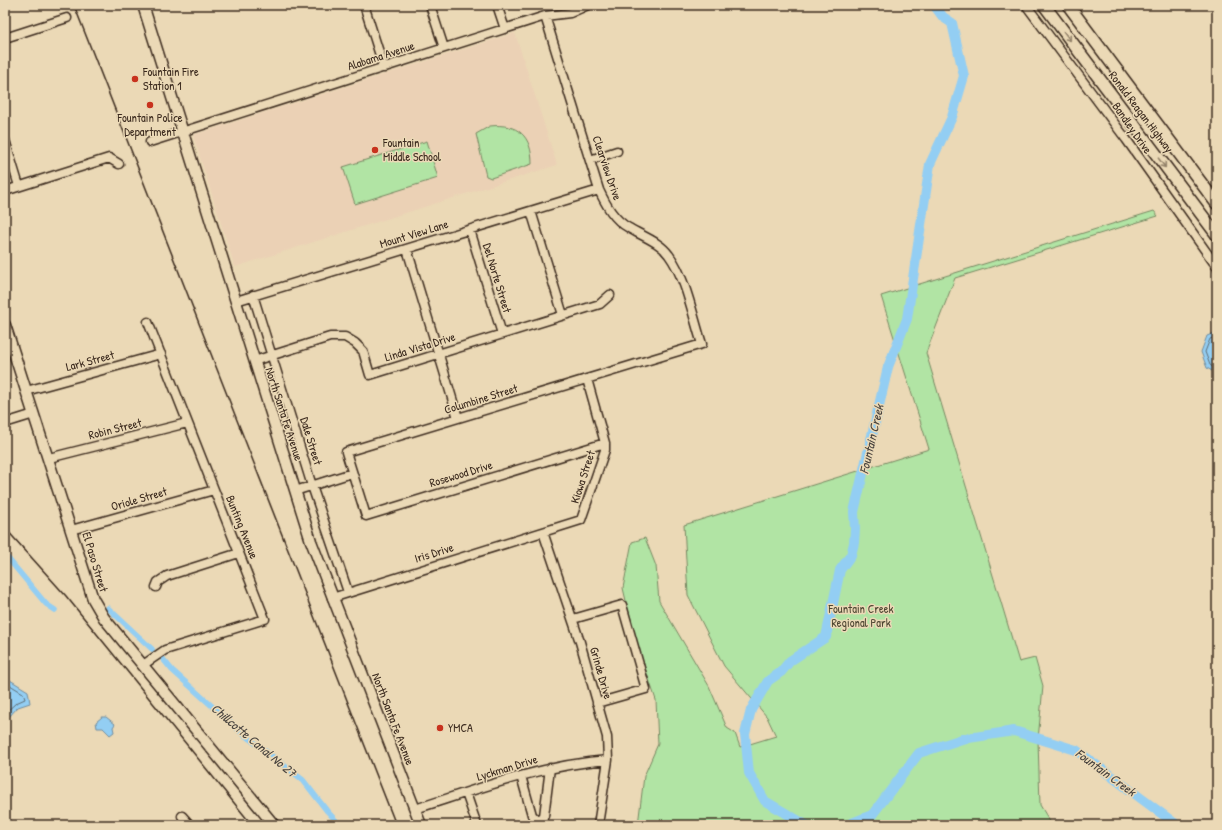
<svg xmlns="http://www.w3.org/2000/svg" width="1222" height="830" viewBox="0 0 1222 830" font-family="'Patrick Hand',sans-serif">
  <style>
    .built { fill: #ebd1b5 }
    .green { fill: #b1e4a4; stroke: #768761 }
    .water { fill: #93cef3; stroke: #708c9e }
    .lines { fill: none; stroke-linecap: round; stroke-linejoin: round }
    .shore { stroke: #5e6c73; stroke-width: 1 }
    .canal { stroke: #93cef3; stroke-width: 5.5 }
    .river { stroke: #93cef3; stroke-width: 10 }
    .minor-casing { stroke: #3b2a1e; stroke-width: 11 }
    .major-casing { stroke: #3b2a1e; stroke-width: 13 }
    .highway-casing { stroke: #3b2a1e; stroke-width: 14 }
    .minor { stroke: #ebd9b6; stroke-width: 8 }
    .major { stroke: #ebd9b6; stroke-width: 10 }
    .highway { stroke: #ebd9b6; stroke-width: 11 }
    .rail { stroke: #3b2a1e; stroke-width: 1.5 }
    .oneway { stroke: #93826a }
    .poi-dot { fill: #c8321e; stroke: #ebd9b6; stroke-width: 1.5 }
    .labels { text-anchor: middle; stroke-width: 3; stroke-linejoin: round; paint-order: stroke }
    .street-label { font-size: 12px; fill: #3b2a1e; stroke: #ebd9b6 }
    .poi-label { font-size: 12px; fill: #3b2a1e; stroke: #ebd9b6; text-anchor: start }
    .park-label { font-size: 12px; fill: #4d4632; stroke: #ebd9b6 }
    .water-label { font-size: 13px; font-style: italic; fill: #48433e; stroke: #ebd9b6 }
  </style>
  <rect width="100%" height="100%" fill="#ebd9b6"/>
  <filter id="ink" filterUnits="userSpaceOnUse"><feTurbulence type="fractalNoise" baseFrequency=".025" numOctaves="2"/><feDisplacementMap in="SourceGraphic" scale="8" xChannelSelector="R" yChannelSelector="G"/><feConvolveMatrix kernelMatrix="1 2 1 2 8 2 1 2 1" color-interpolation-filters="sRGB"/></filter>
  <g filter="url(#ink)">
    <path class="built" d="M515,33L557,165L235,267L193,135Z"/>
    <path class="green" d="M490,126C518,123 532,136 532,164L491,178L486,176L476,134Z
      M427,141L438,178L355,204L343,167Z
      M1154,211L1158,216L955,278L926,353L1019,662L1035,658L1043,686L1038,740L1040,805L1052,825H638L644,776L658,744L656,700L635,639L623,588L632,542L645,538L656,566L659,601L709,686L727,728L735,733L740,747L776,736L767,717L724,666L688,595L684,525L929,449L881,296Z"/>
    <path class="water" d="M1217,332V374L1207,368L1201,352L1207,336Z
      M5,677L28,691L30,703L18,707L7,719L5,714Z
      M102,717H106L115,724L113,727L114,732L110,735L103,728H97L96,722Z"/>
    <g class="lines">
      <path class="shore" d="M1217,336L1210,339L1205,352L1210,365L1217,370
        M5,682L23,693L25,699L16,703L5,713"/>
      <path class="canal" d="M5,555L46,604L55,610
        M108,608L152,649
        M163,659L172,670L242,733L303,780L327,811L340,825"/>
      <path class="river" d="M806,825L765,801L749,773L745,734L751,710L768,681L781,672L790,661L826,637L840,570L851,555L854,543L855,529L854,512L888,367L907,319L930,164L952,117L964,76L952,23L943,17L934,5
        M847,825L872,815L919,753L962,739L1014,731L1076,750L1177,825"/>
      <g class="minor-casing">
        <path id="minor" d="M364,5L384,68
          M430,5L444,48
          M497,5L505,29
          M1026,5L1126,139L1217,267
          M545,16L599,190C606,205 614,220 629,228C642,236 660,242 669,255C686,278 693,317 702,344L346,452L366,516L605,443
          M5,38L67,18
          M5,140L19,186
          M150,142L545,16L570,13L588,5
          M590,160L617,151
          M5,191L109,158L119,164
          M531,211L563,315
          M470,230L502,334
          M407,249L458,418
          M253,295L312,486L348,592
          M236,301L599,190
          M254,361L330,337H345L355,343L363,351L370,375L600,304L610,295
          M26,391L161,354
          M5,423L34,414
          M49,458L187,423
          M295,491L352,473
          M71,530L214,490
          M543,532L580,642L607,737L608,760L598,825
          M156,587L158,582L167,576L239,553
          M332,598L581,520L605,450V443L587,379
          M573,619L622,605L646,689L597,703
          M143,665L165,650L265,619L148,322
          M521,776L532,815L536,819H539L544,816L550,768
          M466,793L477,825
          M415,809C478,789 541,765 608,760
          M182,816L190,825"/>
      </g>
      <g class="major-casing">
        <path id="major" d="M143,5L311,541L421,825
          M5,325L93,599L104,618L274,825"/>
      </g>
      <g class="highway-casing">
        <path id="highway" d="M1044,5L1217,235
          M1068,5L1217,204"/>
      </g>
      <use href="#minor" class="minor"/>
      <use href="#major" class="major"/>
      <use href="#highway" class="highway"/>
      <path class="rail" d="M74,5L396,825
        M5,528L66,596L252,825"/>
    </g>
    <defs><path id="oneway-shaft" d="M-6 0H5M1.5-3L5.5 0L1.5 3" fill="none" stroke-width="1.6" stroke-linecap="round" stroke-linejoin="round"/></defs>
    <g class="oneway">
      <use href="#oneway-shaft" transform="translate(1067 36) rotate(53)"/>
      <use href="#oneway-shaft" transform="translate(1162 163) rotate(53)"/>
    </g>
  </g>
  <g class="poi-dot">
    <circle cx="135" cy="79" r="4"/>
    <circle cx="150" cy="105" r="4"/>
    <circle cx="375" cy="150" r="4"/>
    <circle cx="440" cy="728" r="4"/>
  </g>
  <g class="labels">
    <g class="street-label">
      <text transform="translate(381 56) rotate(-18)" y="4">Alabama Avenue</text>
      <text transform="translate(1141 112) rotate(53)" y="4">Ronald Reagan Highway</text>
      <text transform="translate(1132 128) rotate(55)" y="4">Bandley Drive</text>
      <text transform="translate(607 168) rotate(71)" y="4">Clearview Drive</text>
      <text transform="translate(414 234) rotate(-17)" y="4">Mount View Lane</text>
      <text transform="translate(497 278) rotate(73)" y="4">Del Norte Street</text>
      <text transform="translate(420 347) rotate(-17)" y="4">Linda Vista Drive</text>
      <text transform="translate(90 361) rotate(-15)" y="4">Lark Street</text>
      <text transform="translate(481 399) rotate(-17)" y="4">Columbine Street</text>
      <text transform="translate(284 414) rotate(72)" y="4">North Santa Fe Avenue</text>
      <text transform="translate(115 429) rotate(-14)" y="4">Robin Street</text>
      <text transform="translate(311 441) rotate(73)" y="4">Dale Street</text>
      <text transform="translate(461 474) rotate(-17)" y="4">Rosewood Drive</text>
      <text transform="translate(583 477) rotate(-72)" y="4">Kiowa Street</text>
      <text transform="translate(139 499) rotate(-16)" y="4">Oriole Street</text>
      <text transform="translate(242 527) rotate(68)" y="4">Bunting Avenue</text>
      <text transform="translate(434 553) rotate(-17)" y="4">Iris Drive</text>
      <text transform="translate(95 562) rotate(73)" y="4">El Paso Street</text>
      <text transform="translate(601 673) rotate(74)" y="4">Grinde Drive</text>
      <text transform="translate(393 719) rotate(69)" y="4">North Santa Fe Avenue</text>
      <text transform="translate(507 768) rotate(-17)" y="4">Lyckman Drive</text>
    </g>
    <g class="poi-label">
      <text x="143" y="76">Fountain Fire<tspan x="143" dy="14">Station 1</tspan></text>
      <text x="150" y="122" text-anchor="middle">Fountain Police<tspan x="150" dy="14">Department</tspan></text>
      <text x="383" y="147">Fountain<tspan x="383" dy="14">Middle School</tspan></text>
      <text x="448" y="732">YMCA</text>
    </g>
    <g class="park-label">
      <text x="861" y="613">Fountain Creek<tspan x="861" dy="14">Regional Park</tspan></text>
    </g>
    <g class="water-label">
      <text transform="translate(871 439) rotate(-77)" y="5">Fountain Creek</text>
      <text transform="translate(254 740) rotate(40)" y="5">Chillcotte Canal No 27</text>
      <text transform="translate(1106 772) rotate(36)" y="5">Fountain Creek</text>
    </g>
  </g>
  <rect width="1222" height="830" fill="none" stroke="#ebd9b6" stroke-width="20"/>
  <rect x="10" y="10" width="1202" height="810" fill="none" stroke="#3b2a1e" stroke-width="1.5" filter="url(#ink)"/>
</svg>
